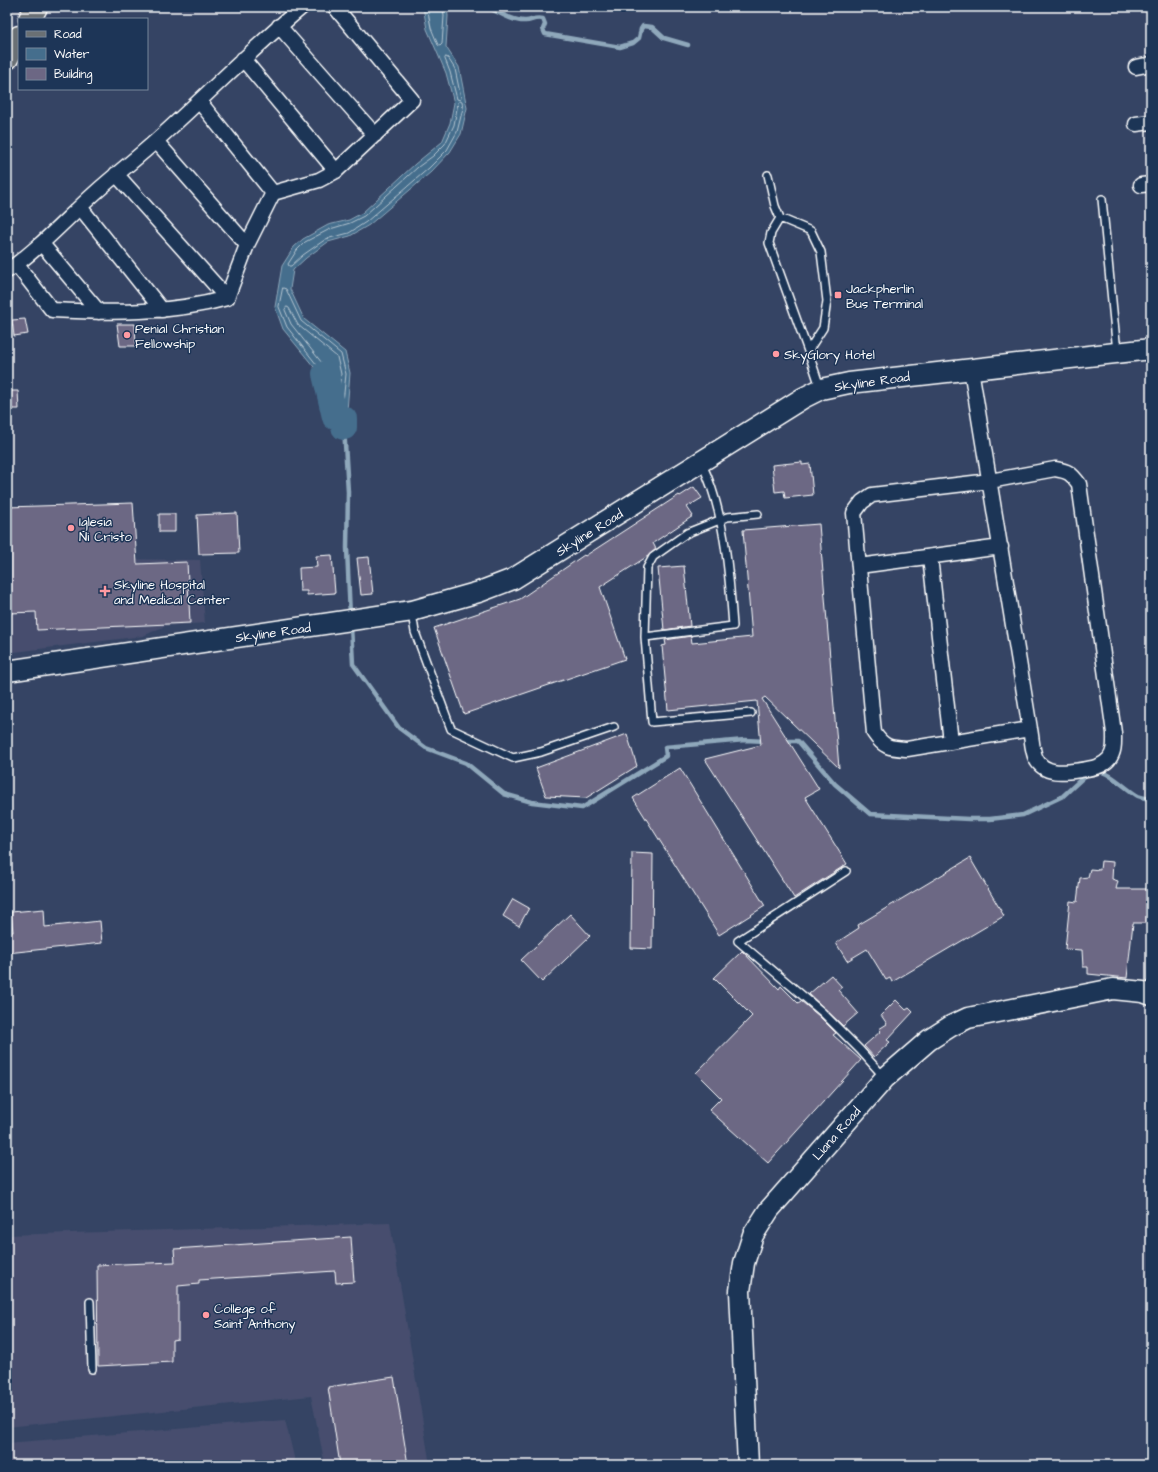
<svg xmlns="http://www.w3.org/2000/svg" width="1158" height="1472" viewBox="0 0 1158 1472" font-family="'Architects Daughter',sans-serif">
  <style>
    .built { fill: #464e6e }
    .water { fill: #456e8d; stroke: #8fa8bb }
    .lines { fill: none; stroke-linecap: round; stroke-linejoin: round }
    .shore { stroke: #b5c5d1; stroke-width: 1 }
    .stream { stroke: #8fa8bb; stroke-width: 4.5 }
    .river { stroke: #456e8d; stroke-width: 26 }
    .building { fill: #6c6784; stroke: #fff }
    .lane-casing { stroke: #fff; stroke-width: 10 }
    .street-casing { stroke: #fff; stroke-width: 17 }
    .secondary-casing { stroke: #fff; stroke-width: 23 }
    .primary-casing { stroke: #fff; stroke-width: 25 }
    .lane { stroke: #1d3557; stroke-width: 7 }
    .street { stroke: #1d3557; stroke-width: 14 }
    .secondary { stroke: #1d3557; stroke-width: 20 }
    .primary { stroke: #6a7074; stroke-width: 22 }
    .poi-dot { fill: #ff9aa2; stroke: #1d3557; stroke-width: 1.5 }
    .labels { text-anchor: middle; stroke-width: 3; stroke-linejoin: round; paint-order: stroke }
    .poi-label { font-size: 13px; fill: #fff; stroke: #1d3557; text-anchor: start }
    .street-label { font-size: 13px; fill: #fff; stroke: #1d3557 }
  </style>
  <rect width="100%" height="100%" fill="#354464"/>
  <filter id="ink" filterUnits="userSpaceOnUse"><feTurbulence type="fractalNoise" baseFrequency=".025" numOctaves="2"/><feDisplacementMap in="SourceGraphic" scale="8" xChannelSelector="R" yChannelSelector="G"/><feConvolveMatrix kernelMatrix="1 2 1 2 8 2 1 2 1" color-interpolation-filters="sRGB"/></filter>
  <g filter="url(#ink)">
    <path class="built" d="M7,558L200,560L205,623L165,626L143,636L7,653Z
      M390,1223L430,1465H325L311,1396L7,1427V1235Z
      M285,1420L296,1465H7V1443Z"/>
    <path class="water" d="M423,7H447L448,16L446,47L459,67L467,108L461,134L450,152L431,172L369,225L350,236L328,242L306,258L293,270L290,289L304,319L345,352L350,373L347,411L344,427L326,397L314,367L283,329L275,307L282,266L294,247L303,239L328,225L349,220L362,213L415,164L442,142L450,123L454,103L446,73L427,29Z"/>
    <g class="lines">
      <path class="shore" d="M427,7L431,28L438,45L440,46L442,44L444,16L443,7
        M446,57L448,58L455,69L461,98L460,100L457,99L450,72L445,59Z
        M460,101L462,102L463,108L457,132L447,150L429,168L366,222L349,233L326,239L303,255L291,266H289L288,264L297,250L305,242L330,229L350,223L364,216L418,167L433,156L445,144L454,125L458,103Z
        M283,288L286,289L301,321L341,354L346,374L342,412H340L330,395L317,365L287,327L279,307Z
        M287,307L289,308L298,325L337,357L341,374L338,396H336L334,393L322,363L291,324L285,310Z"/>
      <path class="stream" d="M487,7C498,12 512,21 524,21C531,22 533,17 543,19L545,24L543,29L545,34L620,47L633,43L639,38L641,29L643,26L652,27L664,38L688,45
        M344,427L348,492L347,548L350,616
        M351,626L353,664L399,728L426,748L466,763L504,794L532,802L582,808L666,756L665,747L745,740L766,741
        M783,741H798L835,784L870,814L969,819H990L1023,815L1063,796L1088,773
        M1097,771C1109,771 1127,790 1138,796C1142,798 1147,798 1151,799"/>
      <path class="river" d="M325,374L335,417L344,419V427"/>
    </g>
    <path class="building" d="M25,319L28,334L14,336L12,320Z
      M117,324H135L136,346H120Z
      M7,391H18L19,409H7Z
      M802,462V465L810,464L813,495L785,498L784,491L775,492L772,465Z
      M694,487L702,498L687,507L693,516L653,543L656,549L648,556L600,587L625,659L464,714L434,628L520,599L584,555L585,556L679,495L680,496Z
      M133,503L137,564L187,562L190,623L37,630L36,612L9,613L7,571V507Z
      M237,513L239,553L199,554L197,515Z
      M159,514H175V532H159Z
      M819,524L839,768L765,697L762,699L819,789L805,797L847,864L794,898L705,759L761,745L757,701L668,710L662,646L666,645L665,640L691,636L692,643L752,637L743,530Z
      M332,555L335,593L307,595V591H300L299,568L317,567L316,556Z
      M369,557L373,594L361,595L357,558Z
      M684,566L690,626L664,630L658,568Z
      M627,734L637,766L586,798L546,796L536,768Z
      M680,768L765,906L719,935L633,798Z
      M632,853L653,854L652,949L631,948Z
      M970,858L1004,916L892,982L890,978L886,980L867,949L847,961L836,943L859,928L858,925Z
      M1101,861L1113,862L1112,879L1118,881L1116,889H1151V923H1133L1127,978L1088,974V967H1083L1082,950L1065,949L1070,901L1077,902L1080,878L1088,877L1090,869L1100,870Z
      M513,899L529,908L519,926L503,916Z
      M44,909L45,927L100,921L102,943L7,953V932H13L11,912Z
      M570,914L590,936L542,982L521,960Z
      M742,951L779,989L781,986L798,1003L801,1001L819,1016L836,1033L833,1035L861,1060L768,1163L709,1110L721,1098L696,1073L752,1016L714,978Z
      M831,975L842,987L838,990L858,1013L843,1026L809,994Z
      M896,1000L906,1010L909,1008L913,1012L887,1040L890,1042L874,1057L864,1046L881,1031L879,1029L887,1024L881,1015Z
      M351,1237L354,1282L336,1283L335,1271L199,1280V1284L178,1286V1339L172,1340V1362L98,1366L97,1265L175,1262L174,1249Z
      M394,1377L408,1465H340L328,1387Z"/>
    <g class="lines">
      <g class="lane-casing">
        <path id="lane" d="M768,175L775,206L780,218L811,231L821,252L827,301L823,328L808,351
          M1102,199L1117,352
          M780,218L771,233L769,243L808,351L820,387
          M412,613L415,632L451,729L513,758L541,752L614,727
          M645,637L733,626C729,573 725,512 702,464
          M751,713L652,722L645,637L647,568L653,557L687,533L727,517L758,514
          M846,871L738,941L822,1012L860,1050L885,1078
          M90,1302L92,1369"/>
      </g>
      <g class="street-casing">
        <path id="street" d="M279,26L375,135
          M243,59L336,171
          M1136,67L1151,64
          M199,101L273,193
          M1136,124L1151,122
          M156,141L247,245
          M116,174L227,298
          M1141,185L1151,184
          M80,207L162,310
          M42,244L99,312
          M17,265L52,310C110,313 171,314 227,298L247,245L273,193L319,180L336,171L412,100L335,7
          M7,271C39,249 66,219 95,193C115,175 137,158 157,140C206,96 252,49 302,7
          M971,369L1030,729C1032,739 1032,751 1036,759C1045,776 1066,772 1081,770C1091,768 1101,768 1109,759C1115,751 1114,743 1114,733L1079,484C1071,473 1068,471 1055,469L990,481L872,495L862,502L854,513L874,733C884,748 890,748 907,749L1030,729
          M930,557L951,742
          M859,566L1001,547"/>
      </g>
      <g class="secondary-casing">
        <path id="secondary" d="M7,671L412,611L479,592L513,579L803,398L821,389L849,383L1151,349
          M748,1465L740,1291L744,1263L753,1235L769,1210L885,1078L929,1040L951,1026L968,1018L1113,989L1143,992L1151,995"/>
      </g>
      <g class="primary-casing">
        <path id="primary" d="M30,19L36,7
          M7,58L19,37"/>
      </g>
      <use href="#lane" class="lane"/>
      <use href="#street" class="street"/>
      <use href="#secondary" class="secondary"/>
      <use href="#primary" class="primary"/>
    </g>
  </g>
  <g class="poi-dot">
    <rect x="834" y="291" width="8" height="8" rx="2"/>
    <circle cx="127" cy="335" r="4"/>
    <circle cx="776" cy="354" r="4"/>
    <circle cx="71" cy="528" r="4"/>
    <path d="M103 585h4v4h4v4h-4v4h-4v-4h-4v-4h4z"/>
    <circle cx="206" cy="1315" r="4"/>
  </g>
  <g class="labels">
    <g class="poi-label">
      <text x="846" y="293">Jackpherlin<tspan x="846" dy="15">Bus Terminal</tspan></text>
      <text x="135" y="333">Penial Christian<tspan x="135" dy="15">Fellowship</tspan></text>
      <text x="784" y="359">SkyGlory Hotel</text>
      <text x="79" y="526">Iglesia<tspan x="79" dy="15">Ni Cristo</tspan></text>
      <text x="114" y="589">Skyline Hospital<tspan x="114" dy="15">and Medical Center</tspan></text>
      <text x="214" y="1313">College of<tspan x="214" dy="15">Saint Anthony</tspan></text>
    </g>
    <g class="street-label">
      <text transform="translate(872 381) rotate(-8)" y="5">Skyline Road</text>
      <text transform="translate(589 532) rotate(-32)" y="5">Skyline Road</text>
      <text transform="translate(273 632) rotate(-8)" y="5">Skyline Road</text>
      <text transform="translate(836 1133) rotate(-49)" y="5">Liana Road</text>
    </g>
  </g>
  <rect width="1158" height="1472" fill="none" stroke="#1d3557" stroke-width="24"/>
  <rect x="12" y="12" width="1134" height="1448" fill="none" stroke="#fff" stroke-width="1.5" filter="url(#ink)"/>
  <rect x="18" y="18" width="130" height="72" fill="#1d3557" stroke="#77869a"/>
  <rect x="26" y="31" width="20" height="6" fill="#6a7074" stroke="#77869a"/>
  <text x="54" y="38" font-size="12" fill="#ffffff">Road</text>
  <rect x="26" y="48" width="20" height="12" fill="#456e8d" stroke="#77869a"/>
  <text x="54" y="58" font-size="12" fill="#ffffff">Water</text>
  <rect x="26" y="68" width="20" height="12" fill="#6c6784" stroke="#77869a"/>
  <text x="54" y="78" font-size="12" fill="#ffffff">Building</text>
</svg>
